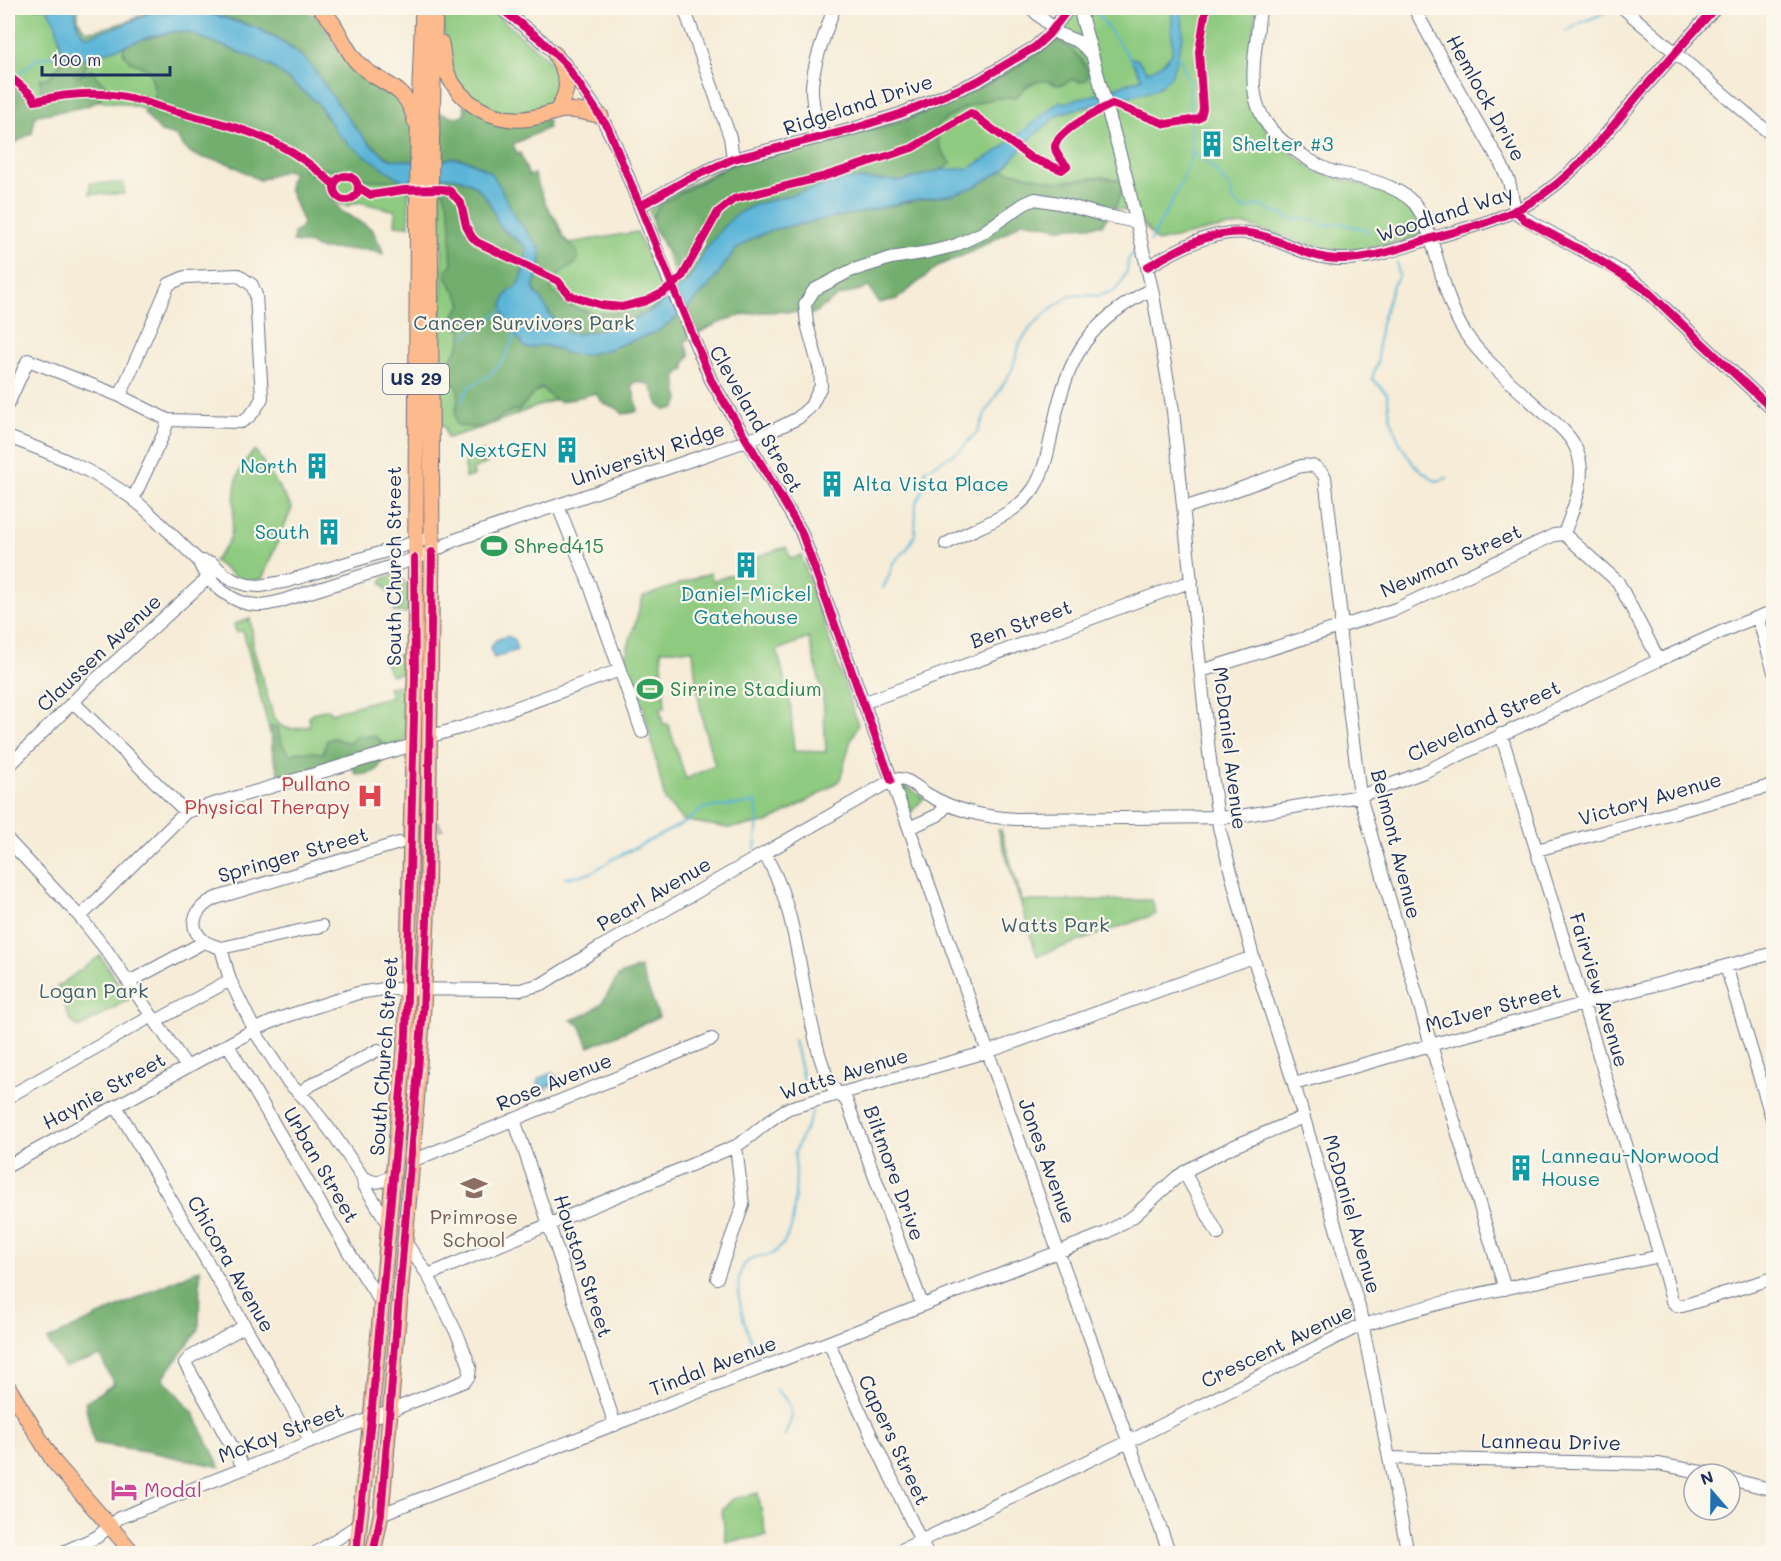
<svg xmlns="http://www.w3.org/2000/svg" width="1781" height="1561" viewBox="0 0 1781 1561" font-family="Mali,sans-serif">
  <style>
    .green { fill: #8eca7f; stroke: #547c6e; stroke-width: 1.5; fill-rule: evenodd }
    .forest { fill: #72ae6e; stroke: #466e66; stroke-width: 1.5 }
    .water { fill: #5bb5d8; stroke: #3b729b; stroke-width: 1.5 }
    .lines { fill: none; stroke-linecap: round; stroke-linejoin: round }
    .stream { stroke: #5bb5d8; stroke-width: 2 }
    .minor-tunnel { stroke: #cac6bf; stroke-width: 12; stroke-dasharray: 12 6; stroke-linecap: butt }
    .minor-casing { stroke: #687188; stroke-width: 14 }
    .major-casing { stroke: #687188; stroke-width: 17 }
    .minor { stroke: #fff; stroke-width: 12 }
    .major { stroke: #fcba8d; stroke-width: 15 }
    .cycleway-casing { stroke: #fbf7ec; stroke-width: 11 }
    .cycleway { stroke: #d6006c; stroke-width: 8 }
    .labels { text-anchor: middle; stroke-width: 4.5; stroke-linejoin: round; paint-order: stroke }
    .shield { fill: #fbf7ec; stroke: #5e6b89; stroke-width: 1.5 }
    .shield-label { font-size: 18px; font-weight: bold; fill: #1b2f5e }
    .street-label { font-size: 20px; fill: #1b2f5e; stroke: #fbf7ec }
    .culture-label { font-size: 20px; fill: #0d838f; stroke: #fbf7ec; text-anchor: start }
    .park-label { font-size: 20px; fill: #3e5e68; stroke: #fbf7ec }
    .leisure-label { font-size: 20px; fill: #27864d; stroke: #fbf7ec; text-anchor: start }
    .health-label { font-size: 20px; fill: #be3a42; stroke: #fbf7ec; text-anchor: end }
    .education-label { font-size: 20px; fill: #785e54; stroke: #fbf7ec }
    .hotel-label { font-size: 20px; fill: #b23c85; stroke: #fbf7ec; text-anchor: start }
  </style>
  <rect width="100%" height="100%" fill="#fbf7ec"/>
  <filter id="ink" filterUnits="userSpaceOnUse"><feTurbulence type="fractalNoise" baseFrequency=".0167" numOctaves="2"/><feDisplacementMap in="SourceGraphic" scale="12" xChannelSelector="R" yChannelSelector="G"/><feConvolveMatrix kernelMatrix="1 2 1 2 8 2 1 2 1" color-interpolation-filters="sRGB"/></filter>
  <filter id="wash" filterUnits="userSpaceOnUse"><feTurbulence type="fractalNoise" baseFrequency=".008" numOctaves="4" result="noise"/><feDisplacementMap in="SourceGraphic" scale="24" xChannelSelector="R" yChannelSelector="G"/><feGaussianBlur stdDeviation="1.35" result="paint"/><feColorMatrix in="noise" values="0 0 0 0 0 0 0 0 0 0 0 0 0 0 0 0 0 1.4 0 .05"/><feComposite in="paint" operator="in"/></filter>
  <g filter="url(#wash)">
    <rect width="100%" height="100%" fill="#f6ecd7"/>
    <path class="green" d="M8,8H78V19L82,27L87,31L97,30L129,21L154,8L171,10L177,8H210L408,156L409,226L395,225L396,211L359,202L347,206L338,203L322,185L301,166L175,118L122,103L74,99L52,104L8,128Z
      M443,8C456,8 472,5 485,8C492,9 519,35 527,41C538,50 553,61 558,74C573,110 518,119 495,109C479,103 460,90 454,74C444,52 443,31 443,8Z
      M1074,8H1256L1249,97L1271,138L1317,172L1356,183L1407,203L1424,235L1385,245L1344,252L1307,244L1245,225L1215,229L1157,242L1134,212L1035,192L697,329L649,211L668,196L732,163L812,145L905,119L996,78L1050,44Z
      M409,157L551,246L637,232L661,288L676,280L696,331L683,344L620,377L527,410L484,427L447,438L444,425H439L442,249L440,191L410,192Z
      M90,183H124V194H90Z
      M255,450L292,508L262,579L243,582L214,561C219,554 227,546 230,538C239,504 225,478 255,450Z
      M483,451V453L478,456L480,463L486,461L487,463L473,469L474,476L465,478V457Z
      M786,547L791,559L801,555L858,725L850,743L840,780L816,796L767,823L728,828L682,820L665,800L643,705L625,657L643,597L710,573L713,581L753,567L750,559ZM809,638L823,695L826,752L794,751L790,700L777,650ZM661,650H693C696,690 702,727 715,765L686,779L668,724H663L660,708L665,707Z
      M394,575C412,579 408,597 408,611L406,613L394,612L393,610L401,608V594H390L381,582L384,578Z
      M250,619L252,629L253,647L274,719C284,732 296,730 310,725L309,717L312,713L329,709L331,713L391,696L388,687L408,684L406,739L404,742L387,749L380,740L348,743L334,738L323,753L291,756C283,747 279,740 278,728L272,741L243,631L236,632L234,624Z
      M400,655L402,656V673L390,675L384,660L388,657Z
      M899,782L924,798L910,813Z
      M998,830H1001L1022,901L1152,900L1156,914L1037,956Z
      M100,956L129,999L79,1028L70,1020L57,987Z
      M758,1493L766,1536L726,1542L722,1510L733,1499Z"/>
    <path class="forest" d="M210,8H304L319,19L346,62L367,79L414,102L449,116L460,117L465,112L464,106L548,120V128L513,144L517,154L520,153L529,176L534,174L546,205L557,221L563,237L577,251L578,257L576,263L558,276L551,290C557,295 563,302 570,305C599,321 638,311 666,299C640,321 600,336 566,333C559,326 532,292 534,285C536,278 542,267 541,259C538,240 521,228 512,213C505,200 501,184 490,173C481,164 465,158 453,158C448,158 444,160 440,161C428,163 415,162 403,160C397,160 391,160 386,156C355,135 337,102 316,73C293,39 249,22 210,14L205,9Z
      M174,32H187L257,59L275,69L318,103L326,118L403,181L366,180L357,171L309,168L303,169L322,177L328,189L329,196L341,211L372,229L382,249L383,254L373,250L323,249L316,248L311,244L293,242L294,233L300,229L303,223L289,189L290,179L293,173L286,170L260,180C250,176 243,171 234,166C208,153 196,167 176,136L161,132L144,113C160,100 155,88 149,70L129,61L123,52L124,47L131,42Z
      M1055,39C1071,47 1083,57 1089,74L1086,80L1080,82C1069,75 1068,86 1058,85C1053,84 1049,80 1044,81C1031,81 1024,88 1016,97C986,96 963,107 939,124C935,140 940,151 951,163L941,170L903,181L848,179L707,249L689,280L680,281C677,272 675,261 670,253C657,235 640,219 666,201L733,164L812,147L910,119L994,81L1046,48Z
      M92,57L93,63L89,61L82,73H76L75,75L78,77L91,70H94L96,77L104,83V89L88,90L84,94L89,96L91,93H98L101,98C91,110 51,111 35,116L32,133L8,147V162V90L10,85L16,83L23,94L26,93L30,99L37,100L42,94L40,79L49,78L63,60L69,59L72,61Z
      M1003,170L1057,182L1102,177L1124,181L1117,203L1102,225L1059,228L1023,221L1007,232L971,252L940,265L897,299L879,303L869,287L837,297L813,314C763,307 727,313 684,342L690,355L685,363V369L676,376L679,399L676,408L665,410L659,405L650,384C648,384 637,382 635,382L632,386L638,410L635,412L623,414C614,402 605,411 596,393L560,402L552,398L542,388L535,392L519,410C507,410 502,417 492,423C483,429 467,428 457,425C452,409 460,405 458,392C457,382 445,377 448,366C453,352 462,347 462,332L455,326L453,316L462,304C457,290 448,287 446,272L452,263C450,247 452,230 450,214C449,204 441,188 439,176C458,175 480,184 489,203C494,211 496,221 502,228C509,237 520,240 527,248L521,282L508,294L506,321L525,347L530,348L541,344L552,348L603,351L656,332L683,313L710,285L735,250L753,238L775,229L862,212L974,187Z
      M273,726L278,728C279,740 283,747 291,755L300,751L323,753L327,740L334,738L348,743L356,736H375L387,749C378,769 381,774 357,775L348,761L327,766L320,765L282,780C278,773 272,755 272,747C272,739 273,735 270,727Z
      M640,968L659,1017L589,1047L580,1025L571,1020L587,1014L602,1003L619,975Z
      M200,1269L199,1329L163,1378L194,1414L220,1467L151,1452L94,1443L85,1402L114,1384L100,1356L64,1367L47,1340Z"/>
    <path class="water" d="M47,8H75C77,19 76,30 87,36L123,25L151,12L167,13L185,8H200L211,14L257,28L280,41L295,51L309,63L353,125L371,145L389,159L427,162L440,161L451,158L466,160L490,172L499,185L515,217L541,250V260L533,287L536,294L541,299L550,315L566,333L579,334L596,331L635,319L653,310L689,280L706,249L724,226L737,214L754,205L849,179L903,181L941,170L970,168L998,151L1060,101L1066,103L1075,99L1095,95L1142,78L1130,58L1137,59L1147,71C1158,69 1165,61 1172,53V8H1182L1183,36L1171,77L1158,88L1148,92L1061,113L1030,139L1003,170L974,187L954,194L908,201L862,212L775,229L753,238L735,250L710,285L683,313L656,332L603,351L583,355L564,353L559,349L541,345L530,348L525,347C515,333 493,313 508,293C512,289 519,287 521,280C524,271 526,258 527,248C519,238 506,236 499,224C494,216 493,207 487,199C465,167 435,178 403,181L350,145L337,133L318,103L275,69L257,59L187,32H174L152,36L95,56L81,59L63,55L56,25Z
      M507,636L514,639L517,650L494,658L490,648L496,640Z
      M552,1073L558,1077L556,1083L546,1087L547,1089L539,1087L537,1082L539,1078Z"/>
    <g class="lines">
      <path class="stream" d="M1089,8L1097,13L1132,61
        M1565,32L1580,23L1607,12
        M8,84L35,60L63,52
        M1192,153L1211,166L1231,190L1233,201L1241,208L1245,209L1258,205L1292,219L1315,220L1322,226L1338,223L1364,229L1369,232
        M1150,242L1179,188L1192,153L1189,82L1181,61L1176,55
        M1397,263L1399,276L1393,285L1381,323L1378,344V362L1372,378L1387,394L1390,416L1398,439L1406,453L1414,465L1434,480L1437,481L1447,478
        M465,337C472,332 499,311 504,310
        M461,402L469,387L490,375L505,358L516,332
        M883,588L889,576L893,563L907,549L915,535L916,503L924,488L925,470L959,451L978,431L986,412L1012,370L1020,343L1032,326L1049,310L1068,297L1077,295L1097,296L1114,291L1121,283L1127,271L1128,260L1132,254
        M755,849L758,821L756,800
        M565,878L591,873L611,860L686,822L704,808L756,803
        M794,1040L806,1092
        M759,1359C749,1338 723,1276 751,1259C757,1256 763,1256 769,1255C779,1252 786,1240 790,1231C794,1221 796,1184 796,1171C796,1165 794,1159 795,1153C798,1140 813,1119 812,1111
        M775,1389C785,1397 796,1410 790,1423C787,1429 785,1432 785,1437"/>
    </g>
  </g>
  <g filter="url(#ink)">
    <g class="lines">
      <path class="minor-tunnel" d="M403,841L441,825"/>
      <g class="minor-casing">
        <path id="minor" d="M500,8L540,39L566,65L601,116L616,146L674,293L711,380L801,531L909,828L1058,1251L1170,1554
          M684,8L730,137L733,159
          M1031,8L1059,34L1079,42L1092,54
          M1079,8L1125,172L1152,289L1173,411L1209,752L1219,827L1253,957L1294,1084L1359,1307L1408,1554
          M1260,8C1255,65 1237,113 1295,150C1309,160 1322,169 1339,173C1365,178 1395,184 1414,203C1424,215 1429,234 1434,249C1443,278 1449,308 1465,333C1482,359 1519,390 1542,411C1555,423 1571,434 1577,451C1588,479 1573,508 1564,534
          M1414,8L1459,91L1500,162L1509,181L1515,210L1519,215L1621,272L1645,289L1774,411
          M1623,8L1774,137
          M820,138C817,121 811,104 812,86C814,60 826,32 834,8
          M640,206L686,180L733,159L849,130L900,114L978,81L1035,47L1049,34L1069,8
          M1147,267C1184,246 1223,222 1267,237C1292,246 1313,259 1340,259C1369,260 1401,248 1429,239C1463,229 1500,221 1531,202C1576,175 1607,133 1640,93C1665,64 1690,36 1715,8
          M8,404L28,360L120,396L168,420L241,422C252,416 256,409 262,398L256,295L252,285L238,275L185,277L169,284L120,396
          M8,437C51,453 96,471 133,499C156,517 176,540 198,560C206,582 234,606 259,605C265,605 272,603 278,602L402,563L432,552L455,540L694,459L766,434L798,418L811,406L821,386L820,371L807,324L805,304L814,290L850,271L891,258L929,252L954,246L982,233L1024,204L1035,199L1059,203L1102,215L1136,222
          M133,499L164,433L168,420
          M558,506L589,583L642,732
          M1184,508L1223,495L1301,466C1313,464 1318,467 1325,477L1341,617L1340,637L1360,796L1431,1045L1505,1289
          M946,544C975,526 1013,519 1034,488C1046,469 1049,445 1054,423C1068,355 1090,320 1152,289
          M198,560L212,563L224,574L235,581L248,585L260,586L288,581L432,537
          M1758,617L1774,672
          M1201,671L1396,609L1554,535L1564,534L1618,582L1659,660
          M73,702L186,812
          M863,703L1192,581
          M1501,734L1660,1256
          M428,737L463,727L620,670
          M8,767L92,683L218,569
          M909,828L938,815L947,805
          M8,840L80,917L107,951L187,1067
          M1537,850L1774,785
          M764,854C795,901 799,974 813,1029C817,1048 822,1069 832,1086C836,1092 843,1096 847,1102L922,1304
          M80,917L186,812L413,745
          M221,948L322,926
          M1726,966L1774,1125
          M129,982L204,942
          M156,1021L230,980
          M228,1045L348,1251L382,1304
          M1294,1084L1441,1042L1774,953
          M300,1093L309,1086L378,1050
          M8,1097L152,1016
          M116,1106L283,1391L311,1442
          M514,1119L615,1425
          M412,1161L712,1039
          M8,1166L254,1030L281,1018L358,993L384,989L520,990L542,984L599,948L894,779C907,777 916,787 927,794C955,811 984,817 1016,819L1234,817L1360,796L1424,772L1659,660L1737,625L1774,611
          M1184,1172L1218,1234
          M362,1176C374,1184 380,1184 392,1175
          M388,1223L364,1185L362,1176L336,1138L310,1104L287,1081L257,1035L230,980L221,948C215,946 207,944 203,940C185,924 198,906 216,898L399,843
          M428,1275L736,1146C755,1135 769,1118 789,1108L987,1052L1253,957
          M717,1278L743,1205L736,1146
          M829,1342L841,1371L927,1554
          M1390,1458L1658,1464L1712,1474
          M244,1468L185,1363L189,1358L245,1326
          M1730,1479L1774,1490
          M381,1514L829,1342L1106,1233L1134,1216L1177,1177L1191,1168L1232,1147L1303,1117
          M59,1554L97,1537L119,1518L465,1381L469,1376L470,1367L459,1338L428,1275L404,1240
          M314,1554L352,1529L359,1528
          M893,1554L1130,1441L1355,1328C1454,1295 1558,1278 1660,1256L1672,1301L1676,1305L1682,1306L1774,1278"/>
      </g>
      <g class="major-casing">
        <path id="major" d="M320,8C337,23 342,44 356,61C379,87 406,81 415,121
          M441,43C443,54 443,65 448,75C462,104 492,121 523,119C534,118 545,115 555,112C570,108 586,112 601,116
          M555,54C569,77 571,89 556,112
          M8,1387L54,1462L134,1554
          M356,1554L371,1419L406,1035L415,677L418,134L423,8
          M373,1554L381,1514L412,1161L423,1009L427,920L432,552L430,200L435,8"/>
      </g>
      <use href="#minor" class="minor"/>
      <use href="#major" class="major"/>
      <g class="cycleway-casing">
        <path id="cycleway" d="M500,8L540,39L566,65L608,128L711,380L801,531L891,780
          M8,75L32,95L35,101C68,93 101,90 134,99C149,103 164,108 178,112C241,128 285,138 334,185
          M334 188a12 12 0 1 1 24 0a12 12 0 1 1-24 0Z
          M358,187L371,195L404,190L442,189L450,191L461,203L466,226L472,237L477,242L558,281L569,295L601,305L622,307L646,301L664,292L682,277L718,212L734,199L822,177L912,148L971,113L1031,158L1062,170L1067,166C1063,161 1054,153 1055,146C1058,131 1099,110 1112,104L1166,124L1198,119L1201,116L1203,109L1199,52L1206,8
          M640,206L686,180L733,159L849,130L900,114L978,81L1035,47L1049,34L1069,8
          M1515,210L1525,220L1594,257L1645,289L1774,411
          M1147,267C1184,246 1223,222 1267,237C1292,246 1313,259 1340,259C1369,260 1401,248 1429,239C1463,229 1500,221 1531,202C1576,175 1607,133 1640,93C1665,64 1690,36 1715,8
          M356,1554L371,1419L406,1035L415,677L414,558
          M373,1554L381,1514L423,1009L427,920L432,552"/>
      </g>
      <use href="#cycleway" class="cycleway"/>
    </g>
  </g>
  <defs>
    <g id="building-bare" transform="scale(2.07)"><path d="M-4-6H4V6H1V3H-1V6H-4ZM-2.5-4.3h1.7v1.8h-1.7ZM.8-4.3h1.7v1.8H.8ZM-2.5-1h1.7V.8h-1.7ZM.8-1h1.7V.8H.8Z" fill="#0f9aa8" stroke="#fbf7ec" stroke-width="2.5" paint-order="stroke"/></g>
    <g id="stadium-bare" transform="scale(2.07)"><path d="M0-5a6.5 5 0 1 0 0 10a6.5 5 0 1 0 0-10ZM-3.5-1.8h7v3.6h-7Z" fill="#2e9e5b" stroke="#fbf7ec" stroke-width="2.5" paint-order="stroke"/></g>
    <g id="hospital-bare" transform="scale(2.07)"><path d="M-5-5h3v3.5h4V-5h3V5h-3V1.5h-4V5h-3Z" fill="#e0444e" stroke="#fbf7ec" stroke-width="2.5" paint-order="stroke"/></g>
    <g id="school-bare" transform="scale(2.07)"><path d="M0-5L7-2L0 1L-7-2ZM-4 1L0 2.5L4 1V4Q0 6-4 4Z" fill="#8d6e63" stroke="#fbf7ec" stroke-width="2.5" paint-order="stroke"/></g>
    <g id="hotel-bare" transform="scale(2.07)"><path d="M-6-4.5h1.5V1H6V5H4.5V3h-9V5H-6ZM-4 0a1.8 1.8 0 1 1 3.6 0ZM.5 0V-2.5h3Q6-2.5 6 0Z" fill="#d1479c" stroke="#fbf7ec" stroke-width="2.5" paint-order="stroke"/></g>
  </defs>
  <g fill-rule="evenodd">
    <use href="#building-bare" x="1212" y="144"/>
    <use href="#building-bare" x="567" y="450"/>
    <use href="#building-bare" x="317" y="466"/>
    <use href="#building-bare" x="832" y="484"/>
    <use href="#building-bare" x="329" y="532"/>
    <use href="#stadium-bare" x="494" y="546"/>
    <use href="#building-bare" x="746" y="565"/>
    <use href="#stadium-bare" x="650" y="689"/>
    <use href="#hospital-bare" x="370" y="796"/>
    <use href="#building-bare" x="1521" y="1168"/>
    <use href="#school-bare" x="474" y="1188"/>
    <use href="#hotel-bare" x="124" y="1490"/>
  </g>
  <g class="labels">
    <rect class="shield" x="383" y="364" width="66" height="30" rx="4.5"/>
    <g class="shield-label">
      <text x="416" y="385">US 29</text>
    </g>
    <g class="street-label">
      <text transform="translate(1486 98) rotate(61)" y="7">Hemlock Drive</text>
      <text transform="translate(858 105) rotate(-18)" y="7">Ridgeland Drive</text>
      <text transform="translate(1445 214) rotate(-18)" y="7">Woodland Way</text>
      <text transform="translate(756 419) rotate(60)" y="7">Cleveland Street</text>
      <text transform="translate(648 454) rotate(-19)" y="7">University Ridge</text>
      <text transform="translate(1451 561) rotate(-24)" y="7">Newman Street</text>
      <text transform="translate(394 566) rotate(-90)" y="7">South Church Street</text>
      <text transform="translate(1021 624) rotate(-20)" y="7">Ben Street</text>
      <text transform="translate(99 653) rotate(-43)" y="7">Claussen Avenue</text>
      <text transform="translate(1484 721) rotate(-25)" y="7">Cleveland Street</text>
      <text transform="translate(1230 748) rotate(83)" y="7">McDaniel Avenue</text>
      <text transform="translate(1650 799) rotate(-16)" y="7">Victory Avenue</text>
      <text transform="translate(1396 844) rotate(76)" y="7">Belmont Avenue</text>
      <text transform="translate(293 855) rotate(-16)" y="7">Springer Street</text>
      <text transform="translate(654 894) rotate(-30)" y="7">Pearl Avenue</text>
      <text transform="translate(1599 990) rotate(73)" y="7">Fairview Avenue</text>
      <text transform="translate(1493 1008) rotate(-15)" y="7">McIver Street</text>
      <text transform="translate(384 1056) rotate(-86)" y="7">South Church Street</text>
      <text transform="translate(844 1074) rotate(-17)" y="7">Watts Avenue</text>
      <text transform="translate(554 1082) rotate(-22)" y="7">Rose Avenue</text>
      <text transform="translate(104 1091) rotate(-29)" y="7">Haynie Street</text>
      <text transform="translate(1047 1161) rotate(70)" y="7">Jones Avenue</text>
      <text transform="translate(321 1165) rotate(60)" y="7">Urban Street</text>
      <text transform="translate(894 1173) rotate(70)" y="7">Biltmore Drive</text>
      <text transform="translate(1352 1214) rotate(74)" y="7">McDaniel Avenue</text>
      <text transform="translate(231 1264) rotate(60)" y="7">Chicora Avenue</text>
      <text transform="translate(583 1266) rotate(72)" y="7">Houston Street</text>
      <text transform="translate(1277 1346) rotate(-26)" y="7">Crescent Avenue</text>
      <text transform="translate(713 1366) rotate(-21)" y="7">Tindal Avenue</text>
      <text transform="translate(281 1433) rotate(-21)" y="7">McKay Street</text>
      <text transform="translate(894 1440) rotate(65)" y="7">Capers Street</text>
      <text transform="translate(1551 1442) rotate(1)" y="7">Lanneau Drive</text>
    </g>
    <g class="culture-label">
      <text x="1232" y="151">Shelter #3</text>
      <text x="547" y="457" text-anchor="end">NextGEN</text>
      <text x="297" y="473" text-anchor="end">North</text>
      <text x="852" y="491">Alta Vista Place</text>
      <text x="309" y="539" text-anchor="end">South</text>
      <text x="746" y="601" text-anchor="middle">Daniel-Mickel<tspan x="746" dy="23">Gatehouse</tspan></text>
      <text x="1541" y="1163">Lanneau-Norwood<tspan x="1541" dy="23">House</tspan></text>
    </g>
    <g class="park-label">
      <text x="524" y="330">Cancer Survivors Park</text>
      <text x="1055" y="932">Watts Park</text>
      <text x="94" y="998">Logan Park</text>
    </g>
    <g class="leisure-label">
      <text x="514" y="553">Shred415</text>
      <text x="670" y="696">Sirrine Stadium</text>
    </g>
    <g class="health-label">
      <text x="350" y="791">Pullano<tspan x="350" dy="23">Physical Therapy</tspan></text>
    </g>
    <g class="education-label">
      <text x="474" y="1224">Primrose<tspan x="474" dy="23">School</tspan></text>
    </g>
    <g class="hotel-label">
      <text x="144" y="1497">Modal</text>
    </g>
  </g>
  <rect width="1781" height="1561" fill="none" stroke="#fbf7ec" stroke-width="30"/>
  <g transform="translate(1712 1492) rotate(340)"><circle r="28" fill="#fbf7ec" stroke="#a1a7b3" stroke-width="1.5"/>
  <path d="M0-4.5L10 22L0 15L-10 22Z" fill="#1f6fb2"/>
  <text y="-9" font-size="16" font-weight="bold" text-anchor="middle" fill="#1b2f5e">N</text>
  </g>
  <path d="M42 66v9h128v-9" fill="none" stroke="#1b2f5e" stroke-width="3"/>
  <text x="51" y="66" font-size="18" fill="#1b2f5e" stroke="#fbf7ec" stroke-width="4.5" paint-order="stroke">100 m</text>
</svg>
